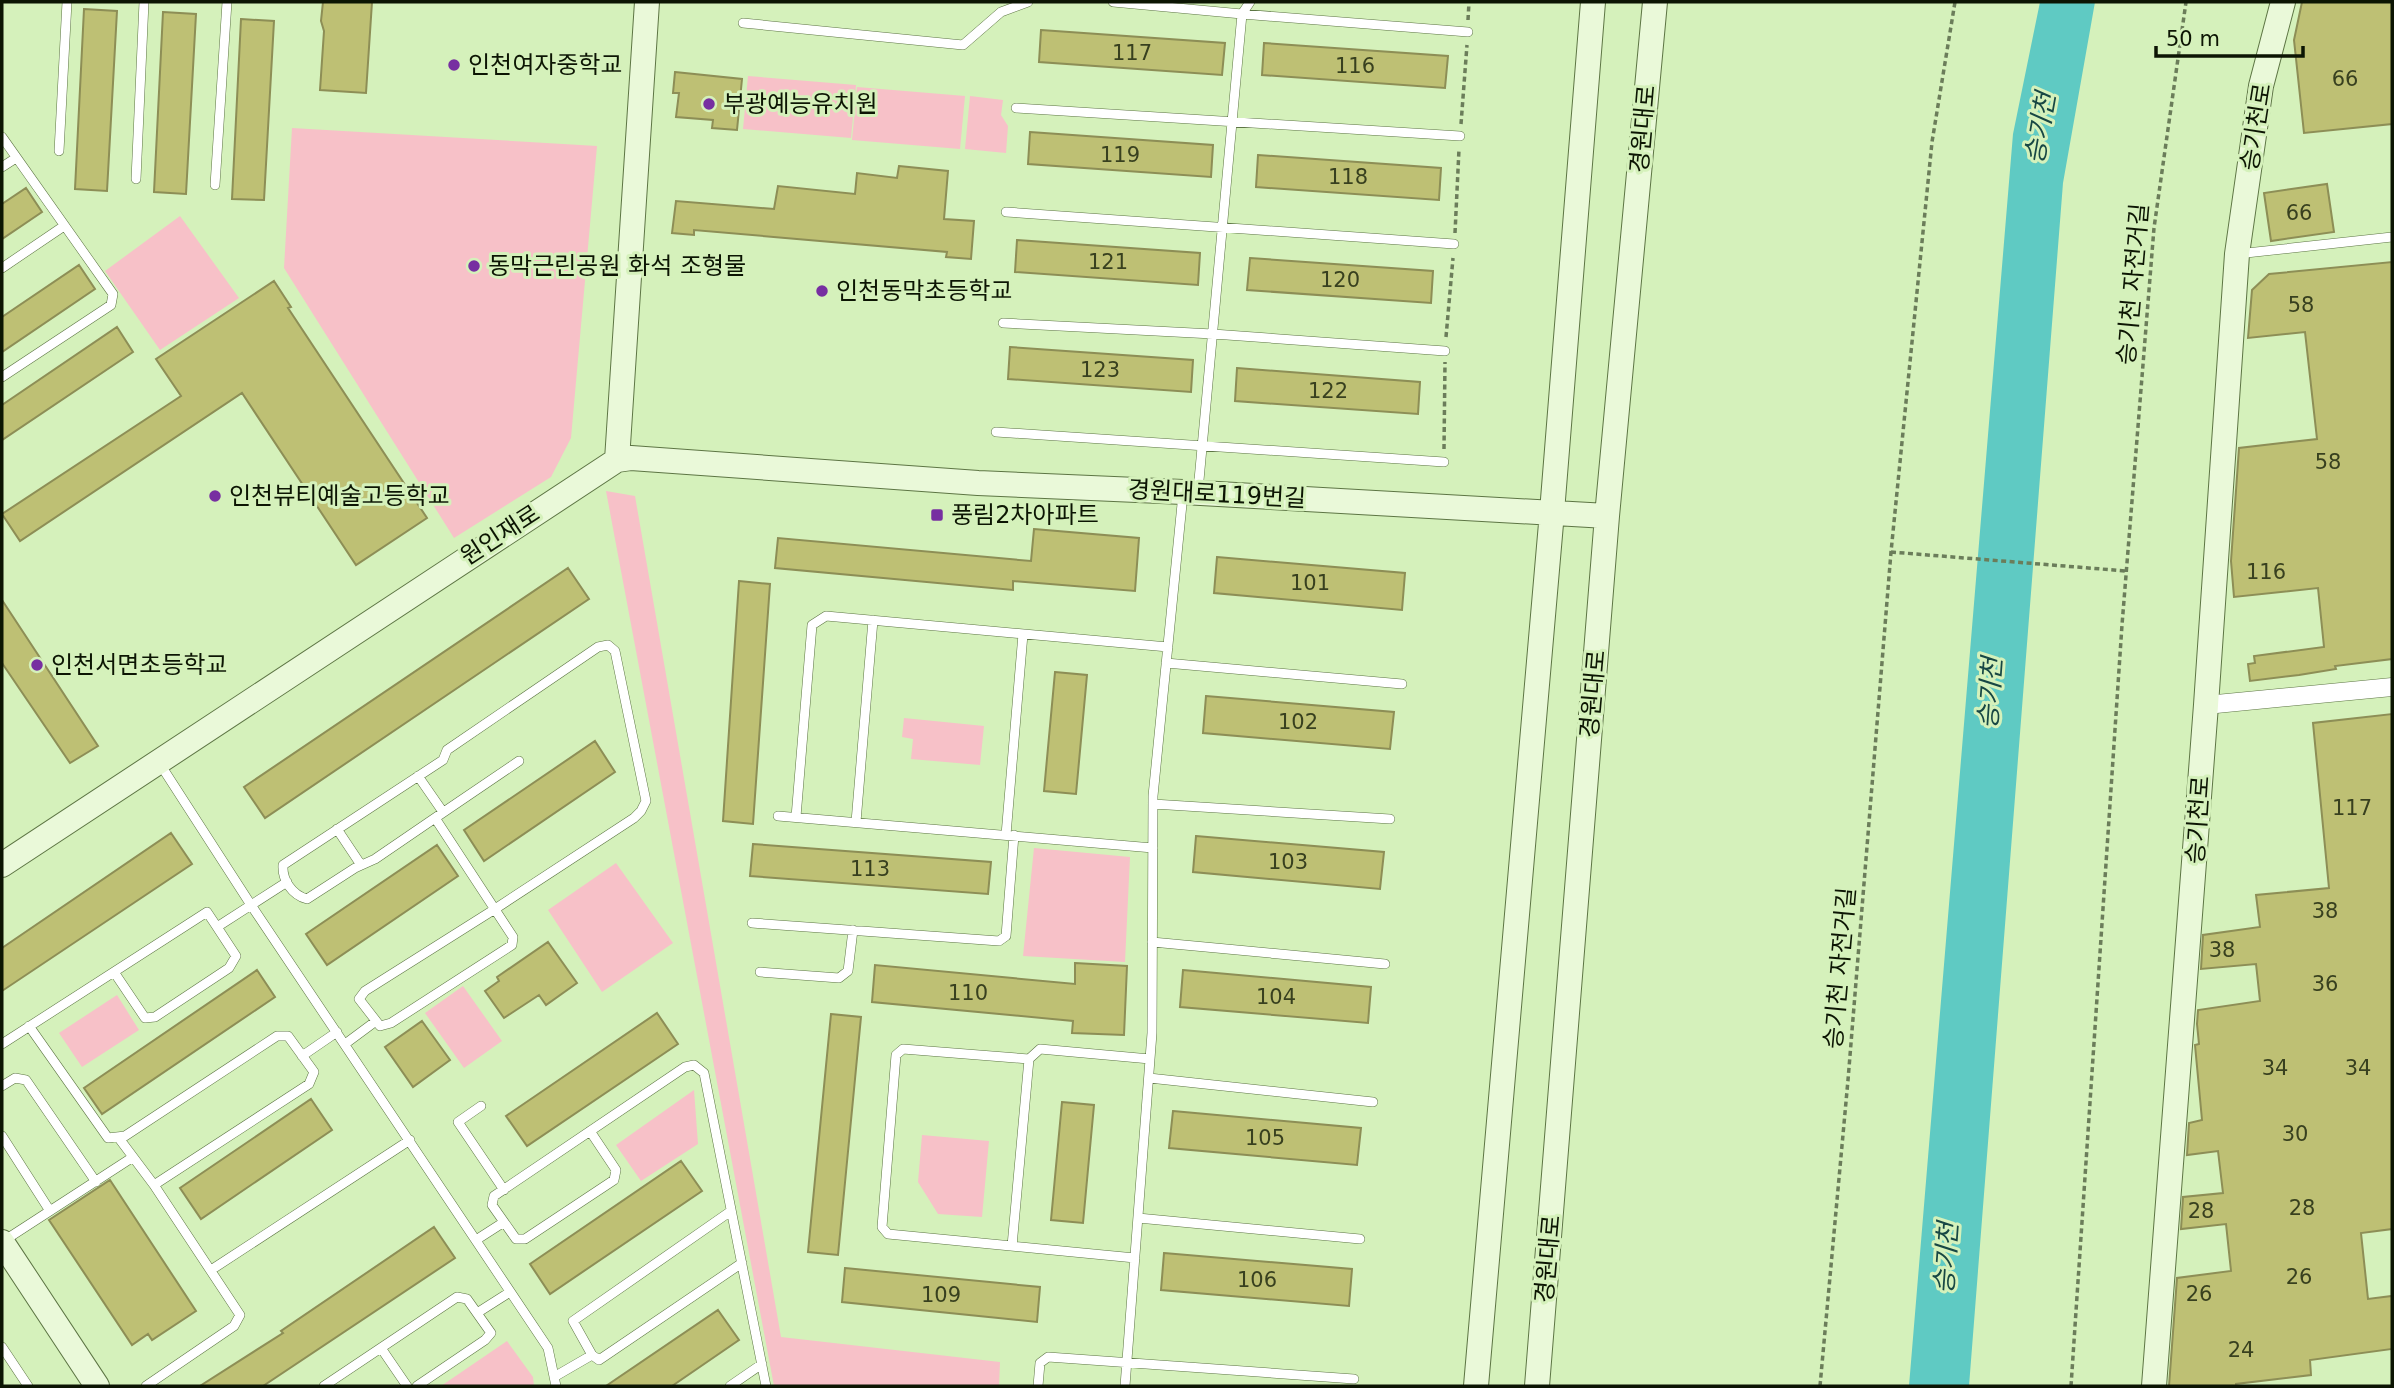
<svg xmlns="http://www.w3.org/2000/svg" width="2394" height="1388" viewBox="0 0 2394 1388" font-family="'DejaVu Sans','Noto Sans KR',sans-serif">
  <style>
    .green { fill: #f7c1c8 }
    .water { fill: #5fcac3 }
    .building { fill: #bec074; stroke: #8d8e56; stroke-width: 2 }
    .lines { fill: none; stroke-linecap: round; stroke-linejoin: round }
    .lane-casing { stroke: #5d7544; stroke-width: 10 }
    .street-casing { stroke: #5d7544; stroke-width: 19 }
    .secondary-casing { stroke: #5d7544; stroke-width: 26 }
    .path { stroke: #6b7d5a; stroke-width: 3.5; stroke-dasharray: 5 3.5; stroke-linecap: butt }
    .lane { stroke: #fff; stroke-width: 9 }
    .street { stroke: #fff; stroke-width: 18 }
    .secondary { stroke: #eaf9d9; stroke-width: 24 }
    .poi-dot { fill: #772fa1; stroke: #d5f1bb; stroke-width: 2.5 }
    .labels { text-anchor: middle; stroke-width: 6; stroke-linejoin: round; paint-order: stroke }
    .number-label { font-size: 21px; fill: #38401f }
    .poi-label { font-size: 24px; fill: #0c1503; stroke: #d5f1bb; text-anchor: start }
    .street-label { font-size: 24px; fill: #0c1503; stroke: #d5f1bb }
    .water-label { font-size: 26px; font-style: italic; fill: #174744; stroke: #d5f1bb }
  </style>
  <rect width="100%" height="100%" fill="#d5f1bb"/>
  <path class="green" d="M748,76L856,85L851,138L743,129Z
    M857,87L965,96L960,149L852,140Z
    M970,96L1003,100L1001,115L1008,126L1006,153L965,149Z
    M292,128L597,146L571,438L551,477L454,538L284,268Z
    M180,216L239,298L160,350L105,271Z
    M606,491L635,496L781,1337L1000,1362L999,1386H774Z
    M904,718L984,726L980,765L911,759L913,739L902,737Z
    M1034,848L1130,857L1125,962L1023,956Z
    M616,863L673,943L602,992L548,910Z
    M463,986L502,1041L464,1068L425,1013Z
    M117,995L139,1030L82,1067L59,1033Z
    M694,1090L698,1144L641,1181L616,1145Z
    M922,1135L989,1141L982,1217L938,1214L918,1182Z
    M507,1341L533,1377L534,1386H441Z"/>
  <path class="water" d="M2040,2H2095L2063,183L1969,1386H1909L2013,134Z"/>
  <path class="building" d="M323,2H372L366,93L320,90L324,31L321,21Z
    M2302,2H2392V124L2304,133L2294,40Z
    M84,9L117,11L107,191L75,189Z
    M163,12L196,14L186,194L154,192Z
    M241,19L274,21L264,200L232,199Z
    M1041,30L1225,43L1222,75L1039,62Z
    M1264,43L1448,56L1445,88L1262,75Z
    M675,72L742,79L737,130L712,128L713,120L676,117L679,93H673Z
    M1030,132L1213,145L1211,177L1028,164Z
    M1258,155L1441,168L1439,200L1256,187Z
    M899,166L948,171L944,219L974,221L971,259L946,257L947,252L694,230V235L672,233L676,201L774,209L778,186L855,194L857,173L897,178Z
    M2327,184L2334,232L2271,241L2264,193Z
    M26,188L42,212L2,239V204Z
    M1017,240L1200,253L1198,285L1015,272Z
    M1250,258L1433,271L1431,303L1247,290Z
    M2392,262V659L2335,666L2336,669L2299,675L2250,681L2248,664L2255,663L2254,656L2324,647L2318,588L2234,597L2231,561L2239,448L2317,439L2305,332L2248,338L2252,290L2269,274Z
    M79,265L95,289L2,352V317Z
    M274,281L291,307L288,308L427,518L356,565L242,393L20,541L2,514L181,396L156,359Z
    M117,327L133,352L2,440V405Z
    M1010,347L1193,360L1191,392L1008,379Z
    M1237,368L1420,382L1418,414L1235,401Z
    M1034,529L1139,538L1135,591L1013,581V590L775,568L778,538L1031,561Z
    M1217,557L1405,573L1402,610L1214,593Z
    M568,568L589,599L265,818L244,787Z
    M739,581L770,584L753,824L723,821Z
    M2,600L98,746L70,763L2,663Z
    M1055,672L1087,675L1076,794L1044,791Z
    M1206,696L1394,712L1390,749L1203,733Z
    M2392,714V1229L2361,1233L2368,1299L2392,1296V1349L2310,1360L2311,1375L2236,1384V1386H2169L2177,1278L2231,1271L2226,1224L2181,1229L2183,1197L2223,1193L2218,1151L2187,1155L2189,1123L2202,1120L2195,1045L2199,1044L2197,1024L2198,1010L2260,1001L2256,964L2201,969L2203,935L2260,927L2256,895L2329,888L2313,723Z
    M595,741L615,772L484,861L464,830Z
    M171,833L192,864L2,991V948Z
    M1196,836L1384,852L1380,889L1193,872Z
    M753,844L991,862L988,894L750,876Z
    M437,845L458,876L327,965L306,934Z
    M548,942L577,983L546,1005L539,995L504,1018L485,991L499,981L497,977Z
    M1075,963L1127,966L1124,1035L1072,1033L1073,1021L872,1002L875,965L1075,984Z
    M257,970L275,997L102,1114L84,1088Z
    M1183,970L1371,987L1368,1023L1180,1007Z
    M657,1013L678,1044L527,1146L506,1116Z
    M831,1014L861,1017L838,1255L808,1252Z
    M422,1021L450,1060L413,1087L385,1047Z
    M311,1099L332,1130L201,1219L180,1188Z
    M1062,1102L1094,1105L1083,1223L1051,1220Z
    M1173,1111L1361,1128L1357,1165L1169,1148Z
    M681,1161L702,1191L550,1294L530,1264Z
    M110,1180L196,1311L152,1340L148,1334L132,1345L49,1220Z
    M434,1227L455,1258L263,1386H200L283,1333L281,1331Z
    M1164,1253L1352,1269L1349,1306L1161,1290Z
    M845,1268L1040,1287L1037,1322L842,1302Z
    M718,1310L739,1340L672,1386H606Z"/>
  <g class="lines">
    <g class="lane-casing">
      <path id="lane" d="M1113,2L1242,14L1198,491
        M1250,2L1242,14L1468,32
        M743,23L963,45L1001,12L1028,2
        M1016,108L1460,136
        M2,137L113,294L111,305L2,377
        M59,151L67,2
        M2,167L16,158
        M136,179L144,2
        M215,185L227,2
        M1006,212L1454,244
        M2237,254L2392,237
        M2,268L64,226
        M1003,323L1213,334L1445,351
        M996,432L1444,462
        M1166,663L1402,684
        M160,764L251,905L548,1348L556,1386
        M418,776L443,812
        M1153,804L1390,819
        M778,816L1153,848
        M796,817L812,625L826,616L1168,647
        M435,818L519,761
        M856,822L873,620
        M337,829L361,865
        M1006,835L1023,634
        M495,909L634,818L641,811L646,801L615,651L608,645L598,647L447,750L443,760L283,865C282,880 292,895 307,899L355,868L375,859L435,818L513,937L512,945L391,1023L380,1026L359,999L365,991L495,909
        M752,923L999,941L1006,936L1014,835
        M1152,942L1385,964
        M114,972L145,1018L155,1017L229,968L236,956L217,927
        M760,972L839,978L848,971L853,930
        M29,1026L108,1138L125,1136L277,1036H288L314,1072L309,1084L154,1185
        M2,1044L207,912L217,927L287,882
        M345,1044L376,1021
        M302,1056L337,1032
        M1029,1059L903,1049L896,1055L882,1227L888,1234L1135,1258
        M1149,1078L1373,1102
        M2,1086L15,1078L26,1080L96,1182
        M481,1106L458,1122L504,1190
        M590,1131L616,1170L614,1180L525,1239H516L492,1205L494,1196L685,1067L694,1065L704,1073L766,1386
        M2,1136L50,1211
        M118,1137L154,1185L240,1315L234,1326L146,1386
        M1138,1218L1360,1239
        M476,1240L504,1222
        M2,1242L133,1157
        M1012,1246L1029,1059L1040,1049L1150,1059
        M211,1270L410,1140
        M477,1313L510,1292
        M2,1347L28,1386
        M381,1348L407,1386
        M592,1355L573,1321L731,1211
        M554,1377L592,1355L599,1360L742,1263
        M324,1386L457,1297L467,1299L491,1333L485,1340L417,1386
        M730,1386L762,1364
        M1038,1386L1040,1363L1048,1357L1354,1379
        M1125,1386L1152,1033L1153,796L1183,494"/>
    </g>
    <g class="street-casing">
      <path id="street" d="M2206,705L2392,687"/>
    </g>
    <g class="secondary-casing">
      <path id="secondary" d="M617,460L647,2
        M2,865L617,460L631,458L978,483L1183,492L1607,516
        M2,1242L97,1386
        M1476,1386L1552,512L1593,2
        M1537,1386L1607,516L1655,2
        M2154,1386L2206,705L2237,254L2261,86L2283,2"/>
    </g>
    <path class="path" d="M1468,20L1469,2
      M1461,124L1467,45
      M1455,233L1459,149
      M1446,337L1453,258
      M1444,449L1445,362
      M1891,552L2126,571
      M1820,1386L1848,1080L1891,552L1932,142L1955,2
      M2071,1386L2122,625L2154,228L2186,2"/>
    <use href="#lane" class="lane"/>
    <use href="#street" class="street"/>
    <use href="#secondary" class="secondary"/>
  </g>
  <g class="poi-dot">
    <circle cx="454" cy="65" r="7"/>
    <circle cx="709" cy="104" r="7"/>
    <circle cx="474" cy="266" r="7"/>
    <circle cx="822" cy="291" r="7"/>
    <circle cx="215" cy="496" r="7"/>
    <rect x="930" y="508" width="14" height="14" rx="3.5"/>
    <circle cx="37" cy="665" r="7"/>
  </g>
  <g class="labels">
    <g class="number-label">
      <text x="1132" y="60">117</text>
      <text x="1355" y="73">116</text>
      <text x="2345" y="86">66</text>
      <text x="1120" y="162">119</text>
      <text x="1348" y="184">118</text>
      <text x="2299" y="220">66</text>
      <text x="1108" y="269">121</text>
      <text x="1340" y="287">120</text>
      <text x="2301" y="312">58</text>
      <text x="1100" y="377">123</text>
      <text x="1328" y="398">122</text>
      <text x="2328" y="469">58</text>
      <text x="2266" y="579">116</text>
      <text x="1310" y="590">101</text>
      <text x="1298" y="729">102</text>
      <text x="2352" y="815">117</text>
      <text x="1288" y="869">103</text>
      <text x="870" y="876">113</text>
      <text x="2325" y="918">38</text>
      <text x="2222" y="957">38</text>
      <text x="2325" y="991">36</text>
      <text x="968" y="1000">110</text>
      <text x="1276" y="1004">104</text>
      <text x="2275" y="1075">34</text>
      <text x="2358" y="1075">34</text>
      <text x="2295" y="1141">30</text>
      <text x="1265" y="1145">105</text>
      <text x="2302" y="1215">28</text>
      <text x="2201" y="1218">28</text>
      <text x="2299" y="1284">26</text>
      <text x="1257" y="1287">106</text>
      <text x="2199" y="1301">26</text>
      <text x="941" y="1302">109</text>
      <text x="2241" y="1357">24</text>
    </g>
    <g class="poi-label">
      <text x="468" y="73">인천여자중학교</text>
      <text x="723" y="112">부광예능유치원</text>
      <text x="488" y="274">동막근린공원 화석 조형물</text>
      <text x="836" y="299">인천동막초등학교</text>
      <text x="229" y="504">인천뷰티예술고등학교</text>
      <text x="951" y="523">풍림2차아파트</text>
      <text x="51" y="673">인천서면초등학교</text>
    </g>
    <g class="street-label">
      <text transform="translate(2256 127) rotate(-81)" y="8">승기천로</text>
      <text transform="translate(1643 129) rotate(-85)" y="8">경원대로</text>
      <text transform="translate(2133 284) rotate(-85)" y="8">승기천 자전거길</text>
      <text transform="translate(1217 494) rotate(3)" y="8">경원대로119번길</text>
      <text transform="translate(500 535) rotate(-33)" y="8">원인재로</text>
      <text transform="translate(1593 694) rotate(-85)" y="8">경원대로</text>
      <text transform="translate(2198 820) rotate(-86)" y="8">승기천로</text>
      <text transform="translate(1840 968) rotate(-85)" y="8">승기천 자전거길</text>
      <text transform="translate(1548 1259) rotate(-85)" y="8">경원대로</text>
    </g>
    <g class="water-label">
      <text transform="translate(2040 128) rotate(-80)" y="9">승기천</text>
      <text transform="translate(1990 693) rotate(-86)" y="9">승기천</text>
      <text transform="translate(1946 1258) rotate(-86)" y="9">승기천</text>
    </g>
  </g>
  <rect width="2394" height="1388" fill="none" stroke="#0c1503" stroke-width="7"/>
  <path d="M2156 46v10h147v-10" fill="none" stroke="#0c1503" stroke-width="3.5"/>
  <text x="2166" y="46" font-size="21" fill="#0c1503" stroke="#d5f1bb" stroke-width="5" paint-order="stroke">50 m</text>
</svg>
